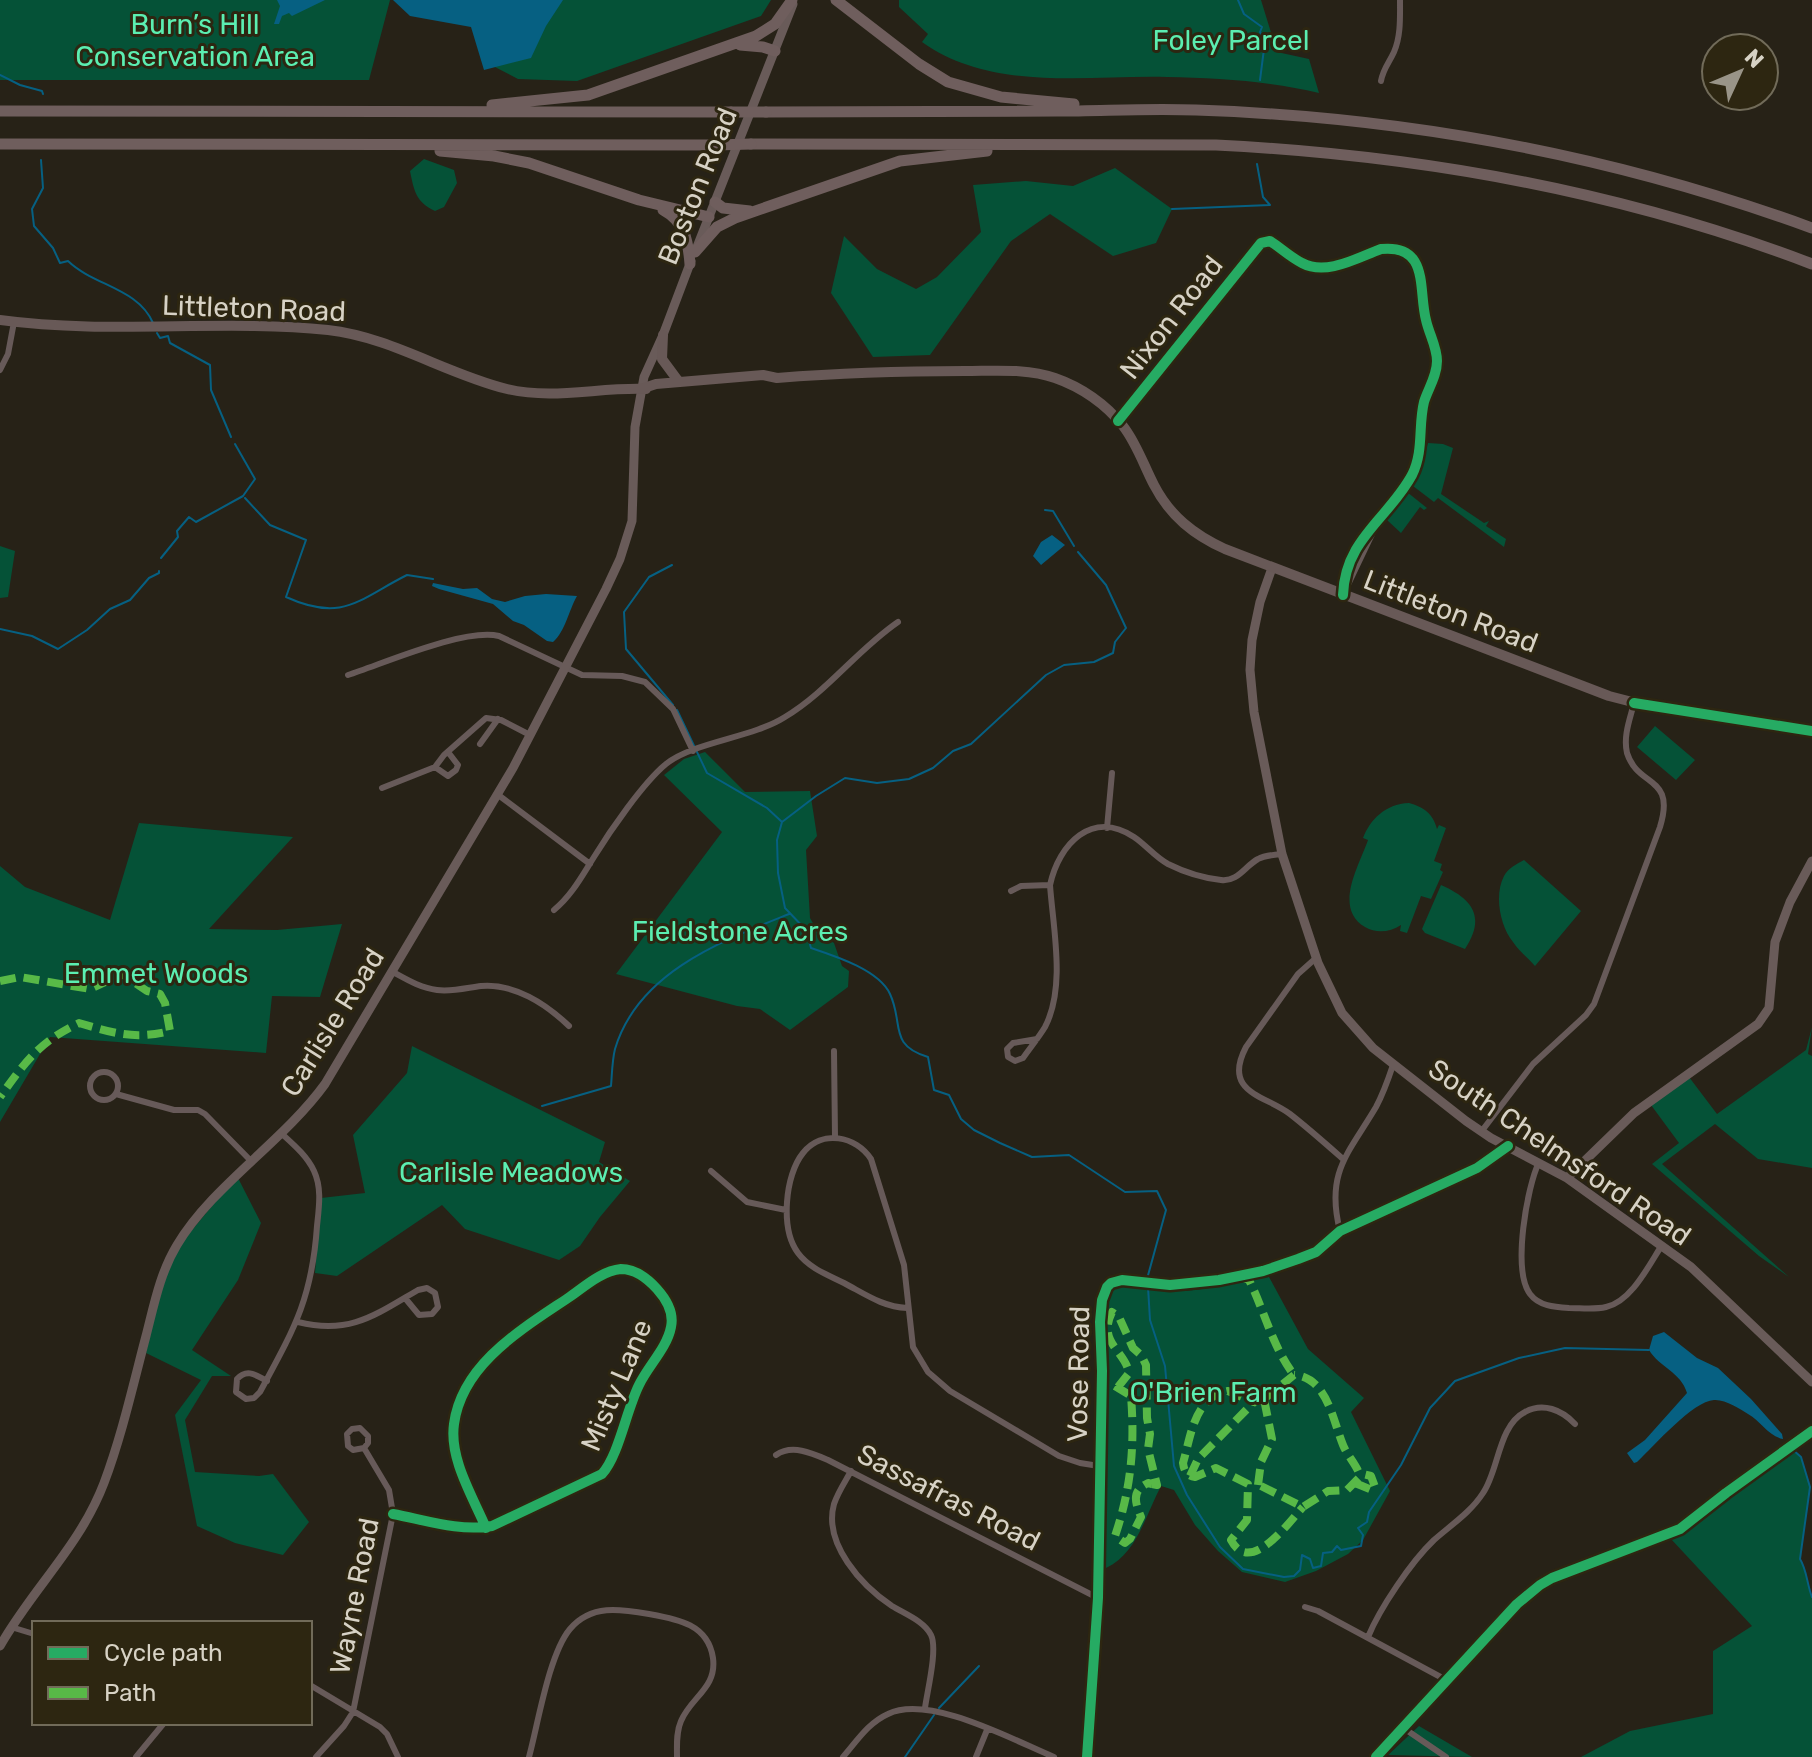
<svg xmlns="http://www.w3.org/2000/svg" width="1812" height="1757" viewBox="0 0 1812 1757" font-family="Rubik,sans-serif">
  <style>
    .green { fill: #055237 }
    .water { fill: #066082 }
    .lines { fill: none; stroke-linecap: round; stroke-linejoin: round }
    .stream { stroke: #066082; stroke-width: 2 }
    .street { stroke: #675a59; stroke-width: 6 }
    .secondary { stroke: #695b59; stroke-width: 9 }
    .primary { stroke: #685957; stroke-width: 10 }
    .highway { stroke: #6f5e5d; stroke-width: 11 }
    .highway-bridge { stroke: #6f5e5d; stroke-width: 11 }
    .quiet { stroke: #58b947; stroke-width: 8; stroke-dasharray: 16 8; stroke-linecap: butt }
    .cycleway-casing { stroke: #2d2611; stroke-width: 15 }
    .cycleway { stroke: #26ab63; stroke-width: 10 }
    .labels { text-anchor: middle; stroke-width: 6; stroke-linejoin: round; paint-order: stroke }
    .park-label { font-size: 28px; fill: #5beeb1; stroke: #2d2611 }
    .street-label { font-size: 28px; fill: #d7d2c5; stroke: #2d2611 }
  </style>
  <rect width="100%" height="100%" fill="#272217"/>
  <path class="green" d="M0,0H390L369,80H0Z
    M542,0H771L761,16L577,81L518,79L493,66Z
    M899,0H1261L1277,52L1309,59L1319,93C1270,81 1217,78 1167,77C1086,75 992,92 922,42L928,34L899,7Z
    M424,159L454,170L457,183L444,207L435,211C416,202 414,191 410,171Z
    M1115,168L1172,209L1156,243L1113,256L1050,214L1011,241L930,355L873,357L831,293L844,236L877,269L916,289L937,277L981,232L973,185L1026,181L1073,186Z
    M1428,443L1443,444L1453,448L1441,494L1484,523L1489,521L1486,526L1506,539L1504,547L1438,498L1434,502L1413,486L1421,469Z
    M1407,492L1427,508L1424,510L1420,507L1401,533L1387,520Z
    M0,546L15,551L8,597L0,598Z
    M1655,726L1695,760L1676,780L1637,747Z
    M705,752L745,792L810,791L817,836L806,850L810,918L818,932L834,943L842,966L849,971L848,987L790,1030L760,1009L737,1006L616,974L722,832L664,775L684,759Z
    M1409,803C1423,807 1433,813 1437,829L1439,825L1446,828L1434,861L1442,864L1440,870L1443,872L1431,899L1421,896L1407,933L1400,931L1401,925C1390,932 1377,934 1365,927C1333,908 1359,866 1368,840L1363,838C1370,820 1385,804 1409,803Z
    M139,823L293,837L209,929L277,930L342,924L320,997L272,996L266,1053L50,1037L0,1122V866L25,887L110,920Z
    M1524,860L1581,911L1535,966C1528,958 1519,951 1513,942C1500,926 1494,895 1504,876C1508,868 1517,864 1524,860Z
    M1441,885C1473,899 1486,917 1465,949L1425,933L1422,929Z
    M1812,1027L1808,1054L1812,1056V1168L1758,1159L1715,1124L1662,1164L1789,1277L1759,1256L1652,1164L1679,1143L1651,1105L1689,1077L1717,1114L1806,1050Z
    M412,1046L605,1142L599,1162L630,1181L600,1217L580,1246L559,1260L465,1229L442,1205L337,1276L315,1273L321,1198L365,1193L353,1135L407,1073Z
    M237,1176L261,1223L238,1280L192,1350L231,1376H212L185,1420L195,1472L259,1476L273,1474L309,1522L283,1555L235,1543L197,1526L175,1415L201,1380L146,1353L160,1285L172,1254Z
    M1269,1277L1308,1349L1364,1398L1351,1412L1390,1491L1363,1540L1348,1554L1316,1571L1285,1582L1242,1572L1218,1551L1195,1525L1174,1490L1161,1486C1146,1514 1137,1554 1106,1568V1323C1107,1312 1105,1295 1115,1289C1131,1279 1154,1291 1170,1291C1203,1292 1237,1282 1269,1277Z
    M1794,1451L1801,1457L1810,1487L1800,1559C1807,1570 1807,1585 1812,1597V1757H1581L1630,1731L1713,1714V1651L1752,1626L1671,1539L1684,1532Z
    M1419,1726L1472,1757L1388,1755Z"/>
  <path class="water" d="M277,0H325L292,16L289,13L282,16L279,24H274L280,6Z
    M393,0H563L546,26L531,58L484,70L471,27L410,16Z
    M1052,535L1065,545L1041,565L1033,556L1041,542Z
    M433,583L463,589L477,588L492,599L505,602L525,596L546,594L577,596C569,610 565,632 553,642L547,641L524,625L513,621L493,604L439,589L432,586Z
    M1664,1332L1697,1358L1718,1368L1751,1399L1782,1434L1783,1439C1768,1436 1761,1421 1748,1414C1740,1409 1725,1399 1714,1400C1693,1401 1654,1446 1637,1462L1634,1463L1627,1453L1645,1440L1687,1393C1681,1372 1659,1367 1649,1350L1653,1336Z"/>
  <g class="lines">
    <path class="stream" d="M1238,0L1244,14L1262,27L1260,32L1265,41L1260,80
      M0,75L20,85L42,91L43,94
      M41,160L43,188L32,209L34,226L53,248L60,263L68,261C94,286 138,288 153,323
      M1172,209L1270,205L1263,197L1257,164
      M157,333L160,338L168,336L170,343L210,365L211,390L231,437
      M245,498L270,525L306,540L286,597C343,623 359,599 407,575L433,579
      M1045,510L1053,511L1074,546
      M1078,552L1106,585L1126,628L1115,642L1113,653L1094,662L1064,665L1046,675L971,744L953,751L933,768L909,779L877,783L845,778L816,796L782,822L777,840L778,873L785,908L806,930L811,948C835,956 879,970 890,994C904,1024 888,1045 928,1057L934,1090L949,1095L961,1119L974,1130L1000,1143L1032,1157L1069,1155L1125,1192L1157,1191L1166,1210L1147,1279
      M161,558L178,537L177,531L189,517L196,522L243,496L255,479L235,444
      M672,565L649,577L624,612L626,649L673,705
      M0,629L32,636L58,649L87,630L110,609L130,600L149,578L159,573V571
      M677,710L707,773L767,808L782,822
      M542,1106L611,1086C612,1075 612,1061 615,1049C638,972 722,941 789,914
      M1148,1287L1150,1320L1165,1366L1174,1466L1187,1495L1220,1547L1243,1569L1284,1577L1294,1576L1300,1570L1302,1555L1310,1559L1313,1568L1321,1566L1323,1553L1332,1552L1337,1546L1341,1550L1361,1546L1363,1535L1358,1528L1367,1522L1369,1512L1401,1465L1430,1408L1455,1381L1519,1358L1565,1348L1649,1350
      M1792,1449L1801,1457L1810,1487L1800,1559C1807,1570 1807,1585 1812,1597
      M939,1708L979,1666
      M905,1757L934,1715"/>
    <path class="street" d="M1381,81C1383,69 1389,63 1394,52C1401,36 1400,17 1400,0
      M0,370L8,354L14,322
      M1118,421L1261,243L1270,241C1281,248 1290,257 1302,263C1326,276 1357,258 1381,249C1430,244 1418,290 1426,320C1429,334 1437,347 1437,361C1437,376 1428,389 1424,402C1418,426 1424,451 1412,475C1388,519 1345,539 1343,595
      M1344,593L1375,528
      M348,675C385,663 464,628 499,636L582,675L622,676L645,682L673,709L693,751
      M480,744L498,719
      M435,767L448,776L456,770L458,765L448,752
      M382,788L435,767L444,755L486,718L501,720L530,735
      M497,794L590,864
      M1107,828L1112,773
      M1011,891L1021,886L1050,885
      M554,910C572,895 582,876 594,857C610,831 643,783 666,764C693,742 752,738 785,717C827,692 857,650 898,622
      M1316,958L1298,974L1246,1047C1222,1093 1265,1095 1290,1114C1308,1128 1326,1144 1343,1159
      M391,971C406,979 420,988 437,990C452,992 466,988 481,986C514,983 546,1004 569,1026
      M1037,1039L1013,1043L1007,1049L1008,1057L1015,1061L1023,1058C1030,1048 1039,1037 1045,1027C1066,987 1053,928 1050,885C1059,844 1092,809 1134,837C1146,845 1155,857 1168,864C1184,872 1203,878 1221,880C1238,882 1245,866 1258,859C1265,855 1274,855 1282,854
      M834,1051L835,1137
      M90 1086a14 14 0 1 1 28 0a14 14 0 1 1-28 0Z
      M116,1094L174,1110H198L205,1114L252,1162
      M1481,1132L1533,1064L1586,1015L1594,1004L1660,827C1676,775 1638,788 1627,753C1623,736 1630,719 1634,703
      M1539,1162C1527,1187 1512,1270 1530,1294C1539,1306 1554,1307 1569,1308C1581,1308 1594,1310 1606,1307C1631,1302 1649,1265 1662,1245
      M711,1171L747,1202L786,1210
      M1340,1231C1325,1172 1349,1153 1376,1107C1383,1094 1388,1080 1393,1065
      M907,1308C883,1307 865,1294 844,1283C828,1275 809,1268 798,1253C780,1229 785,1175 803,1153C822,1129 856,1136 871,1159L904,1265L913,1347L928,1372L950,1391L1059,1456L1080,1463L1099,1466
      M298,1322C350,1335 375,1315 418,1290L427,1288L435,1293L438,1307L432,1314L419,1315L405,1298
      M267,1381C256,1375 247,1368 237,1379L236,1392L246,1399L254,1398L260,1392C294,1329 312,1299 317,1226C319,1207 322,1188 314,1171C307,1156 294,1145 282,1134
      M776,1455C792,1444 812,1453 828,1460L1098,1598
      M851,1471C845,1482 838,1492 834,1504C823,1544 862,1586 892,1606C905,1614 924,1621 931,1635C938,1649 927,1692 925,1708
      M393,1514C425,1520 460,1532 492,1526L602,1474C619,1455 626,1411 639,1385C648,1366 667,1348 671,1327C674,1313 666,1299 657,1289C648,1279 635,1269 621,1269C601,1271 584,1287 568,1298C522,1329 462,1364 454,1424C449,1459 473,1497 486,1528
      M1305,1607L1318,1611L1448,1681
      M11,1627L34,1634
      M1368,1637C1380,1608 1411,1562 1434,1540C1451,1525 1471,1512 1483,1493C1499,1470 1498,1426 1525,1412C1543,1402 1562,1410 1575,1424
      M310,1685L380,1727L387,1734L398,1757
      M1402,1727L1446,1757
      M136,1757L164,1723
      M316,1757L344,1726L353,1712L393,1514L389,1490L364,1448L368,1443V1436L360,1428L352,1429L347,1434L348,1446L353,1450L364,1448
      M529,1757C538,1724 549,1654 570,1629C591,1604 620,1609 649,1614C677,1619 708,1624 713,1658C717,1688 691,1697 681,1721C676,1732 677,1745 677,1757
      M843,1757C857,1741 868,1723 888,1714C929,1694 1013,1740 1054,1757
      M976,1757L987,1730
      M1087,1757L1098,1598L1102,1371L1100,1322L1102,1300L1107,1287L1111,1283L1122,1280L1170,1285L1219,1280L1263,1271L1298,1259L1316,1252L1340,1231L1477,1168L1508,1146
      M1376,1757L1517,1604L1540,1585L1552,1578L1680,1529L1726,1493L1812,1431"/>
    <path class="secondary" d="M697,247L793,4
      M1272,568L1260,602L1252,640L1250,670L1254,712L1282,854L1318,963L1342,1013L1373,1048L1466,1121L1491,1138L1567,1178L1691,1267L1812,1382
      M1567,1178L1634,1113L1758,1024L1769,1008L1775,942L1790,902L1812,861
      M0,1646C33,1588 80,1546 104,1483C122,1435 133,1385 146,1336C154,1305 160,1273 177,1245C212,1186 283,1142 325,1084L513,768L606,589L620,559L632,521L635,427L644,377L663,335L691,261"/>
    <path class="primary" d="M0,320C109,335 219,319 328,330C391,337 446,374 507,389C553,400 599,387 646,389
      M663,335L662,359L679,382
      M641,389L656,384L763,375L777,378C839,373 902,371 965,371C994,371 1027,368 1055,378C1081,387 1106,404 1123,426C1137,444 1144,466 1154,485C1170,516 1194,535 1225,549L1609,696L1644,705L1812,731"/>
    <path class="highway" d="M836,0L919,64L948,82L1001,97L1074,104
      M740,45L763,47L775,51
      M492,105L588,95L756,36L775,24L792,0
      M0,111L731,112
      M766,112C863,112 960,112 1057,111C1103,111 1150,108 1196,110C1406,117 1615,156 1812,228
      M0,144L716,145
      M751,144L1216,145C1420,155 1621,191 1812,264
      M440,151L494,156L529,163L639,200L709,217
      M715,202L723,208L750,211
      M663,210C685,222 688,240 690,264
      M695,252L717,227L735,218L900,161L987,151"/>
    <path class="highway-bridge" d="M731,112H766
      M716,145L751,144"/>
    <path class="quiet" d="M0,981L20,977L90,989L122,974L147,991L160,994L165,1003L170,1031C133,1040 114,1033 79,1023C39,1042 25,1062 0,1097
      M1238,1276L1249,1280C1265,1312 1272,1346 1294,1375
      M1115,1386L1131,1396C1135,1446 1131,1489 1115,1536L1125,1543L1130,1539L1141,1517C1135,1502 1131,1491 1148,1483L1152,1484
      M1118,1387L1129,1373C1125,1350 1097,1343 1112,1312L1119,1317L1133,1348L1141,1355L1146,1365L1147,1418L1150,1434L1148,1449L1157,1485L1152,1484
      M1264,1399L1254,1402L1228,1391C1194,1397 1191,1436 1183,1463C1184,1471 1187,1476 1195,1477L1216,1468L1248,1484L1247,1520L1231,1540C1250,1577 1289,1522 1303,1507
      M1264,1399L1294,1375
      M1190,1476L1198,1459L1254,1402
      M1355,1483L1372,1490L1375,1487L1371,1476L1359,1473
      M1258,1485L1261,1462L1272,1439L1264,1399
      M1261,1486L1303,1507L1328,1491L1347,1490L1359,1478V1473C1355,1463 1347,1455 1343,1445C1333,1421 1327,1377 1294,1375"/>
    <g class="cycleway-casing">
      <path id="cycleway" d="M1118,421L1261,243L1270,241C1281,248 1290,257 1302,263C1326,276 1357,258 1381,249C1430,244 1418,290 1426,320C1429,334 1437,347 1437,361C1437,376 1428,389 1424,402C1418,426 1424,451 1412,475C1388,519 1345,539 1343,595
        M1634,703L1812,731
        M393,1514C425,1520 460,1532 492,1526L602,1474C619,1455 626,1411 639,1385C648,1366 667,1348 671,1327C674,1313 666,1299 657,1289C648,1279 635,1269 621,1269C601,1271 584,1287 568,1298C522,1329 462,1364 454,1424C449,1459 473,1497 486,1528
        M1087,1757L1098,1598L1102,1371L1100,1322L1102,1300L1107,1287L1111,1283L1122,1280L1170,1285L1219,1280L1263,1271L1298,1259L1316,1252L1340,1231L1477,1168L1508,1146
        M1376,1757L1517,1604L1540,1585L1552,1578L1680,1529L1726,1493L1812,1431"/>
    </g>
    <use href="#cycleway" class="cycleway"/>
  </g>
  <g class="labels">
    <g class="park-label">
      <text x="195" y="34">Burn’s Hill<tspan x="195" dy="32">Conservation Area</tspan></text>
      <text x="1231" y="50">Foley Parcel</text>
      <text x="740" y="941">Fieldstone Acres</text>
      <text x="156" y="983">Emmet Woods</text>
      <text x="511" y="1182">Carlisle Meadows</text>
      <text x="1213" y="1402">O'Brien Farm</text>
    </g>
    <g class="street-label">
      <text transform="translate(697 186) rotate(-68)" y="10">Boston Road</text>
      <text transform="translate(254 308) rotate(2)" y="10">Littleton Road</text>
      <text transform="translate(1171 317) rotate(-52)" y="10">Nixon Road</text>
      <text transform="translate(1451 611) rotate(21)" y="10">Littleton Road</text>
      <text transform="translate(332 1022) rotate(-58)" y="10">Carlisle Road</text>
      <text transform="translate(1560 1152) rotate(34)" y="10">South Chelmsford Road</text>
      <text transform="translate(1078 1374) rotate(-89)" y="10">Vose Road</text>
      <text transform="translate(616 1385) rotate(-67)" y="10">Misty Lane</text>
      <text transform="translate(949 1497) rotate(27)" y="10">Sassafras Road</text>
      <text transform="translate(354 1596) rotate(-79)" y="10">Wayne Road</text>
    </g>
  </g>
  <rect x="32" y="1621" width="280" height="104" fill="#2d2611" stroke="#716b59" stroke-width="2"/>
  <rect x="48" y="1647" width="40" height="12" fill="#26ab63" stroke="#716b59" stroke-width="2"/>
  <text x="104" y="1661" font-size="24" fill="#d7d2c5">Cycle path</text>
  <rect x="48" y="1687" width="40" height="12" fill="#58b947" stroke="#716b59" stroke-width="2"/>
  <text x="104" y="1701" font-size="24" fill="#d7d2c5">Path</text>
  <g transform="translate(1740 72) rotate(46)"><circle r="38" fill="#2d2611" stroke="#716b59" stroke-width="2"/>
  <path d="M0-6L14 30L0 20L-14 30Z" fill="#999488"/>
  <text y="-12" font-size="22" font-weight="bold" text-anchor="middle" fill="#d7d2c5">N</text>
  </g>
</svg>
